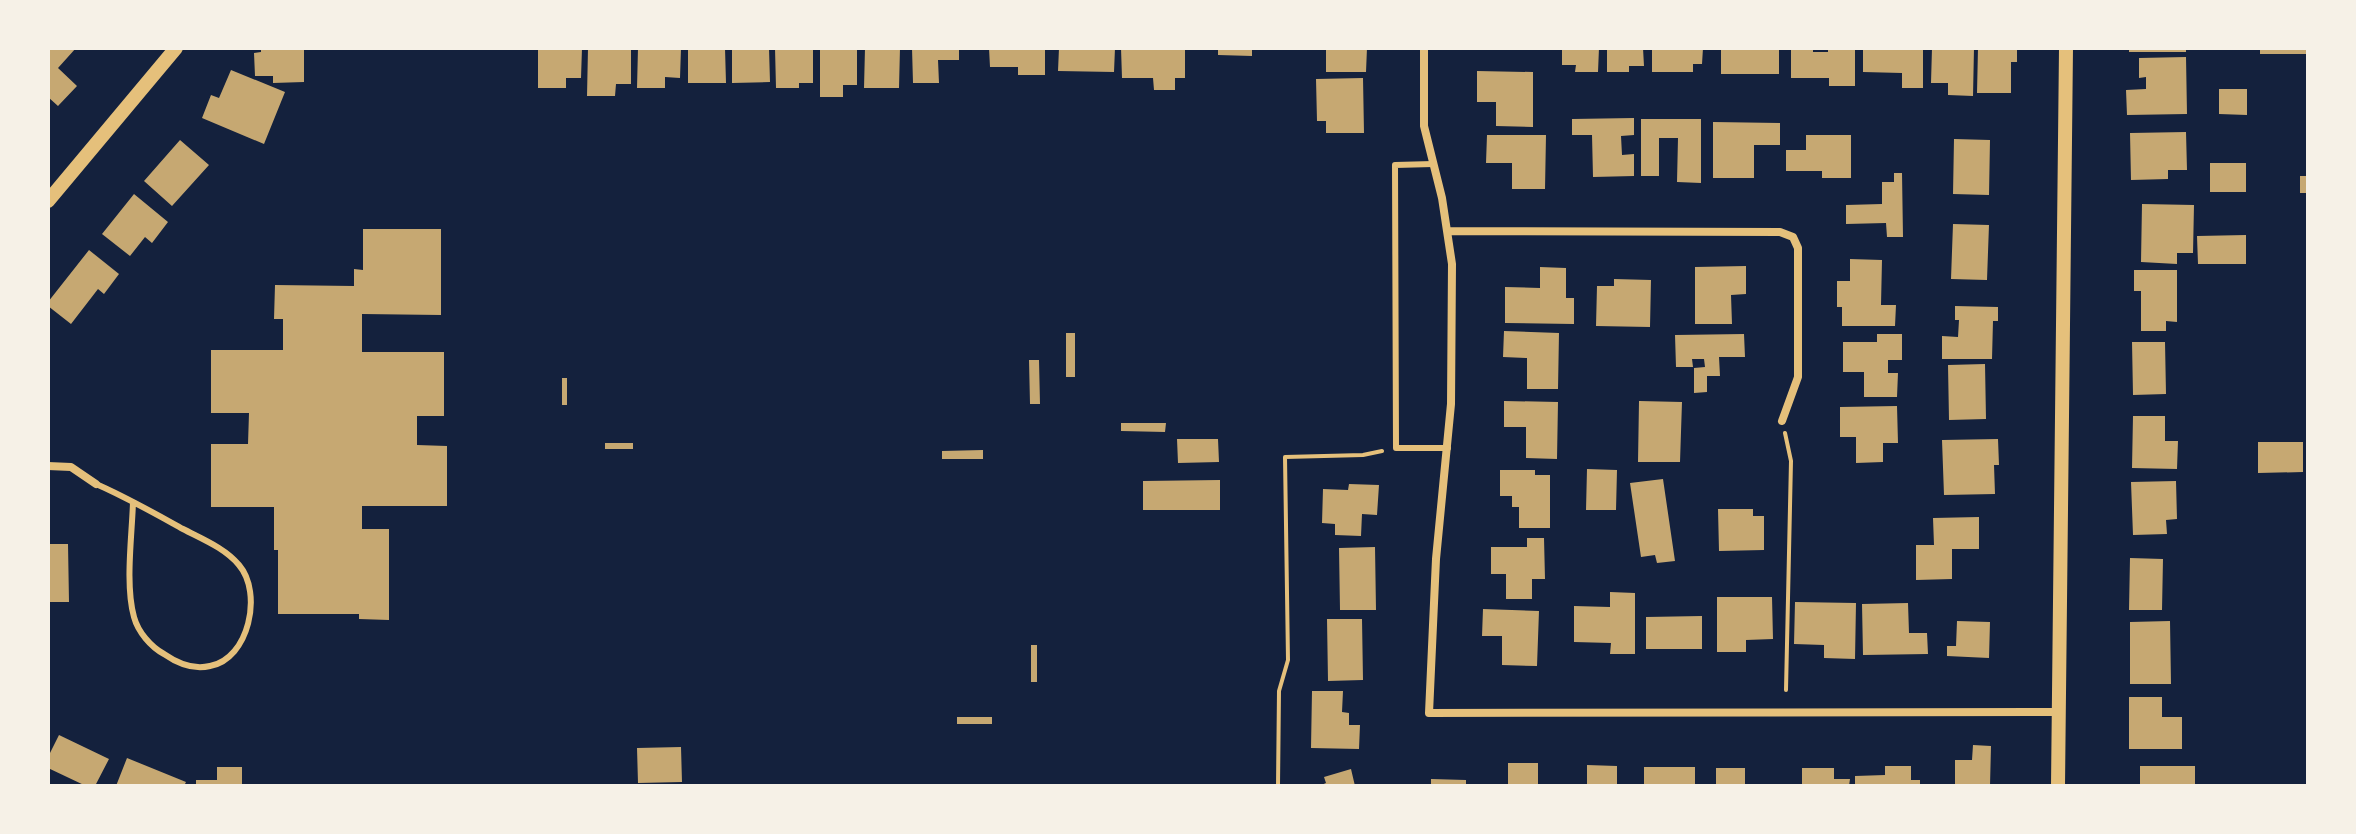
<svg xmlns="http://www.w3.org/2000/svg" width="2356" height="834" viewBox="0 0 2356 834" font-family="'Golos Text',sans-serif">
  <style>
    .building { fill: #c6a872 }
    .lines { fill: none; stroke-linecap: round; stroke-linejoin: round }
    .path { stroke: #e5c07b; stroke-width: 4 }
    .service { stroke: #e5c07b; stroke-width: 6 }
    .minor { stroke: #e5c07b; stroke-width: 8 }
    .tertiary { stroke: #e5c07b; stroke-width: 14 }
  </style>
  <rect width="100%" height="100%" fill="#14213d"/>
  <path class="building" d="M48,48H76L58,68L77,86L58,106L48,97Z
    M261,48H304V82L273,83V76H255L254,53L261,52Z
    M538,48H582L581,78H566V88H538Z
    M588,48H631V84H616L615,96H587Z
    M638,48H681L680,78L665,77V88H637Z
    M688,48H725L726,83H688Z
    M732,48H769L770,82L732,83Z
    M775,48H813V83H799V88H776Z
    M820,48H857V85H843V97H820Z
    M865,48H900L899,88H864Z
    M912,48H959V60H938L939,83H913Z
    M989,48H1045V75H1018V67H990Z
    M1059,48H1115L1114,72L1058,71Z
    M1121,48H1185V78H1175V90H1154L1153,78H1122Z
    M1218,48H1252V56L1218,55Z
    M1326,48H1367L1366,72H1326Z
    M1562,48H1599L1598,72H1575L1576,65H1562Z
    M1607,48H1643L1644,66H1629V72H1607Z
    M1652,48H1703L1702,64H1693V72H1652Z
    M1721,48H1779V74H1721Z
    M1791,48H1813V52H1828V48H1855V86H1829V78H1791Z
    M1863,48H1923V88H1902V73L1863,72Z
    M1932,48H1974L1973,96L1948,95V83H1931Z
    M1978,48H2017V62H2011V93H1977Z
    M2129,48H2186V52H2129Z
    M2260,48H2308V54H2260Z
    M2186,57L2187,114L2127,115L2126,90L2146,89V77L2139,78V58Z
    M231,70L285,92L264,144L202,118L211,95L219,98Z
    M1477,71L1533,72V127L1496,126V102H1477Z
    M1363,78L1364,133H1326V121H1317L1316,79Z
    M2219,89H2247V115L2219,114Z
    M1634,118V135L1621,136L1622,155L1634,154V176L1593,177L1592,135H1572V119Z
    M1641,119H1701V183L1677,182L1678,138H1659V176H1641Z
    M1713,122L1780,123V145H1754V178H1713Z
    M2186,132L2187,170H2168V179L2131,180L2130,133Z
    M1487,135H1546L1545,189H1512V163H1486Z
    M1806,135H1851V178H1822V171H1786V150H1806Z
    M1954,139L1990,140L1989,195L1953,194Z
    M180,140L209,165L172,206L144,181Z
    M2210,163H2246V192H2210Z
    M1894,173H1902L1903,237H1887L1886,223L1846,224V205L1882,204V182H1894Z
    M2300,176H2308V193H2300Z
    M134,194L168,222L152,243L145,237L130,256L102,234Z
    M2142,204L2194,205L2193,253H2177V264L2141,262Z
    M1953,224L1989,225L1987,280L1951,279Z
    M363,229H441V315L362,314V352H444V416H417V445L447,446V506H362V529H389V620L359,619V614H278V550H274V507H211V444H248L249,413H211V350H283V319H274L275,285L354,286V269L363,270Z
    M2246,235V264H2198L2197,236Z
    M89,250L119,274L104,294L98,289L71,324L48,306V302Z
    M1850,259L1882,260L1881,305H1896L1895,326H1842V307H1837V281H1850Z
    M1746,266V294L1731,295L1732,324H1695V267Z
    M1540,267L1566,268V298H1574V324L1505,323V287L1540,288Z
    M2134,270H2177V322L2166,321V331H2141V291H2134Z
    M1614,279L1651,280L1650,327L1596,326L1597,286H1614Z
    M1955,306L1998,307V321H1993L1992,359H1942V336L1958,337L1959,320H1955Z
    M1504,331L1559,333L1558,389H1527V358L1503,357Z
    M1066,333H1075V377H1066Z
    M1744,334L1745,357H1719L1720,376H1707V392L1694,393V368L1705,367L1704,359H1692L1693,367H1676L1675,335Z
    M1877,334H1902V360H1888V373H1898L1897,397H1864V372H1843V342H1877Z
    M2132,342H2165L2166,394L2133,395Z
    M1029,360H1039L1040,404H1030Z
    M1985,364L1986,419L1949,420L1948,365Z
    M562,378H567V405H562Z
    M1504,401L1558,402L1557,459L1526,458V427H1504Z
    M1639,401L1682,402L1680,462H1638Z
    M1897,406L1898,443H1883V462L1856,463V437H1840V407Z
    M2133,416H2165V441H2178L2177,469L2132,468Z
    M1121,423H1166L1165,432L1121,431Z
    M1177,439H1218L1219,462L1178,463Z
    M1998,439L1999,465H1994L1995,494L1944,495L1942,440Z
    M2258,442H2303V472L2258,473Z
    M605,443H633V449H605Z
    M983,450V459H942V451Z
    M1587,469L1617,470L1616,510H1586Z
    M1500,470H1535V475H1550V528H1519V507H1512V496H1500Z
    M1663,479L1675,561L1657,563L1655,555L1641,557L1630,483Z
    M1220,480V510H1143V481Z
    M2176,481L2177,519L2166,520L2167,534L2133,535L2131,482Z
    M1349,484L1379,485L1377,515L1362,514L1361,536L1335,535V524L1322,523L1323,489L1348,490Z
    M1718,509H1753V516H1764V550L1719,551Z
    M1979,517V549H1952V579L1916,580V545H1934L1933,518Z
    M1527,538H1544L1545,579H1532V599H1506V574H1491V547H1527Z
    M48,544H68L69,602H48Z
    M1375,547L1376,610H1340L1339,548Z
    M2130,558L2163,559L2162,610H2129Z
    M1610,592L1635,593V654H1610L1611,643L1574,642V606L1610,607Z
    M1717,597H1772L1773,639L1746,640V652H1717Z
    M1795,602L1856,603L1855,659L1824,658V645L1794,644Z
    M1908,603L1909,633H1927L1928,654L1863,655L1862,604Z
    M1483,609L1539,611L1537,666L1502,665V636H1482Z
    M1702,616V649H1646V617Z
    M1327,619H1362L1363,680L1328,681Z
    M1957,621L1990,622L1989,658L1947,656V646H1956Z
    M2170,621L2171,684H2130V622Z
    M1031,645H1037V682H1031Z
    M1312,691H1343L1342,712L1349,713V725H1360L1359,749L1311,748Z
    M2129,697H2162V717H2182V749H2129Z
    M957,717H992V724H957Z
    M59,735L109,759L95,786H86L48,768V757Z
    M1973,745L1991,746L1990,786H1955V760H1972Z
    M681,747L682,782L638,783L637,748Z
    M127,758L186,782L184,786H116Z
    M1508,763H1538V786H1508Z
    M1587,765L1617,766V786H1587Z
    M1885,766H1911V780H1920V786H1855V776L1885,775Z
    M2140,766H2195V786H2140Z
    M217,767H242V786H196V780H217Z
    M1644,767H1695V786H1644Z
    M1716,768H1745V786H1716Z
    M1802,768H1834V779H1850L1849,786H1802Z
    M1351,769L1355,786H1319L1326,783L1324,777Z
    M1431,779L1466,780V786H1431Z"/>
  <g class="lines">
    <path class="path" d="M1785,433L1791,461L1786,690
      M1278,786L1279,691L1288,660L1285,457L1363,455L1382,451"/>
    <path class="service" d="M1433,164L1395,165L1396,448H1448
      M96,484C126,497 154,513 183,529C202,539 225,548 239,565C263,593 249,659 210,666C194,670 177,663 164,654C151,647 138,632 134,617C125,585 132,536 133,502"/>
    <path class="minor" d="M1424,48V126L1442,198L1452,264L1451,404L1436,559L1429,713L2059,712
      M1448,231L1780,232L1793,237L1798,248V377L1782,421
      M48,466L71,467L96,484"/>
    <path class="tertiary" d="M48,201L176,48
      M2058,786L2066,48"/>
  </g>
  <rect width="2356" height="834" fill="none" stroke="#f6f1e7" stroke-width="100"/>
</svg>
